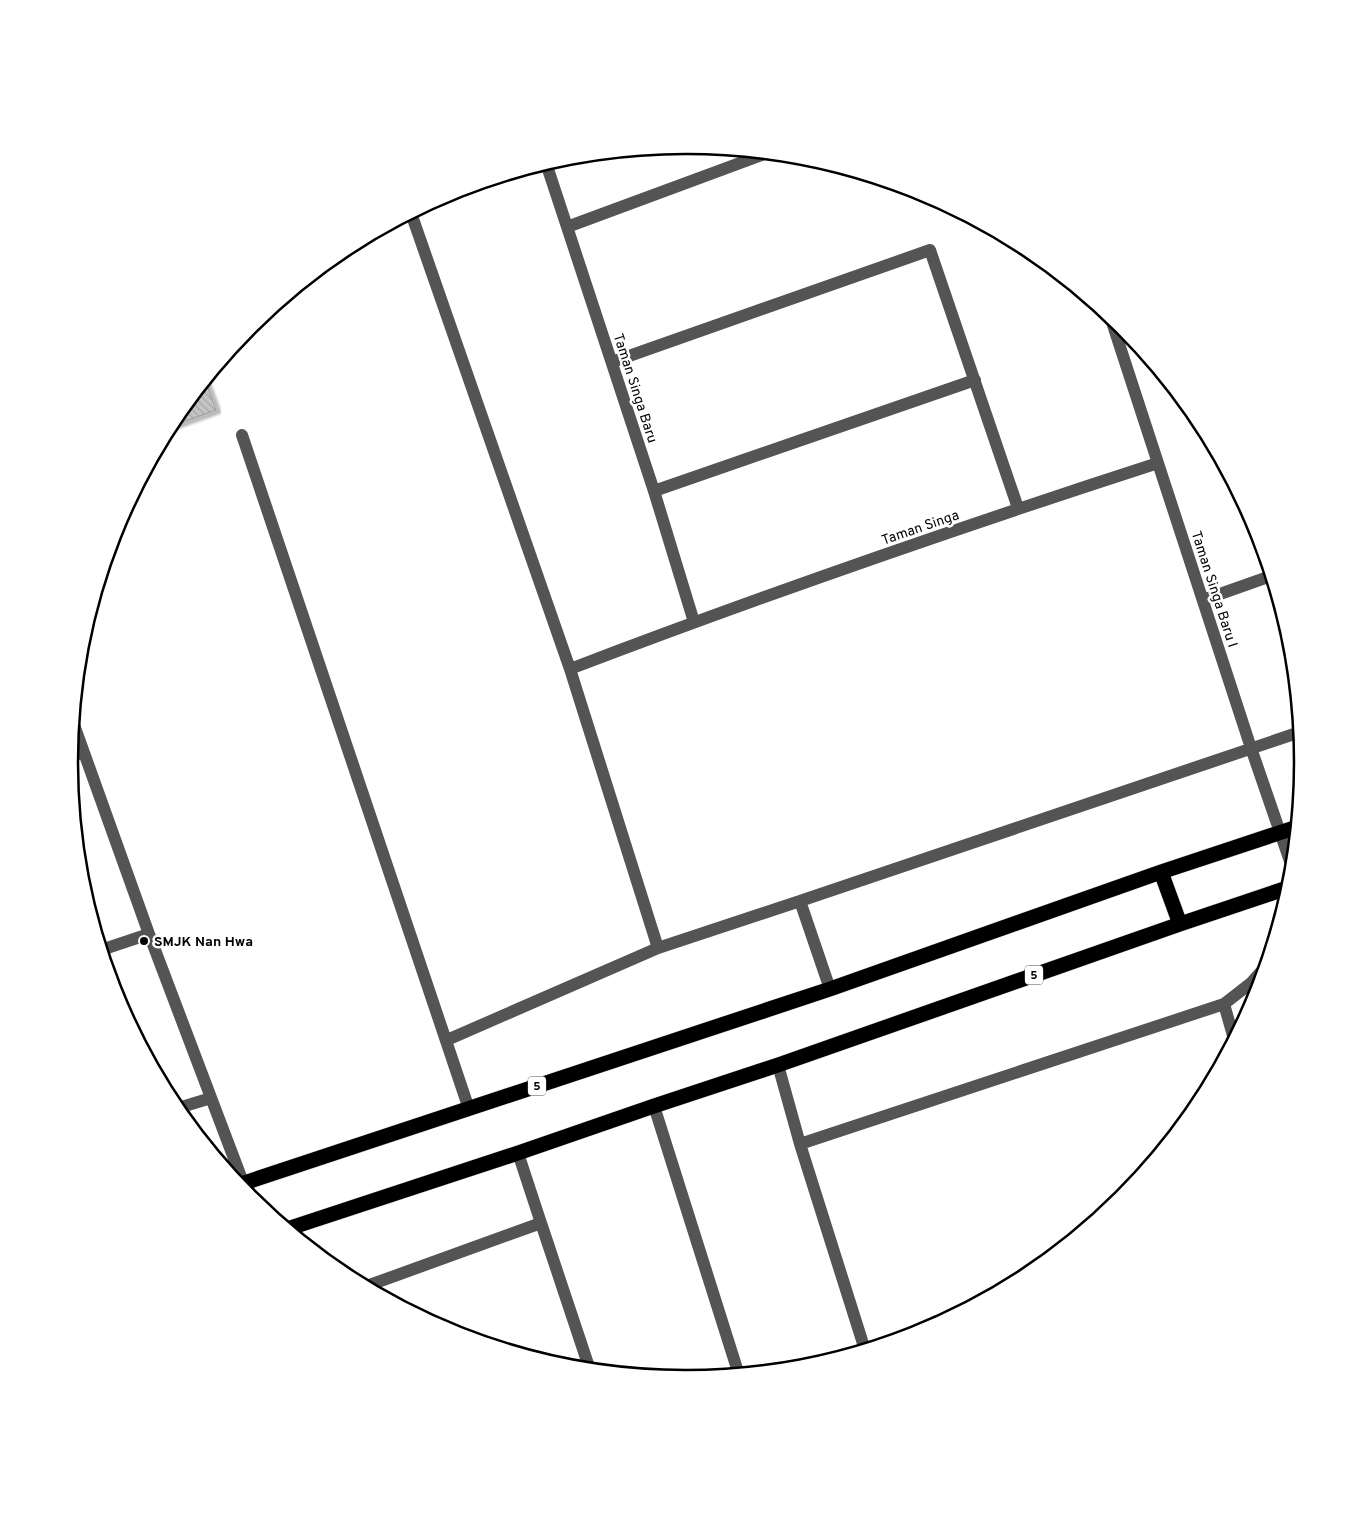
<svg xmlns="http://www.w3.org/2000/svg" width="1372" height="1525" viewBox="0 0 1372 1525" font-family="Overpass,sans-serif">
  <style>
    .building { fill: url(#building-back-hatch); stroke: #989898; filter: url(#shadow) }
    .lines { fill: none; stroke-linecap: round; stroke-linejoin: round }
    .highway-casing { stroke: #dbdbdb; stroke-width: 16 }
    .minor { stroke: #545454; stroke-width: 12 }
    .highway { stroke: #000; stroke-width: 15 }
    .poi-dot { fill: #000; stroke: #fff; stroke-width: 2 }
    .labels { text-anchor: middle; stroke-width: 5; stroke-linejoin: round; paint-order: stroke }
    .shield { fill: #fff; stroke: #4c4c4c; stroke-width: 1 }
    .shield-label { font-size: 12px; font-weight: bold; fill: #000 }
    .street-label { font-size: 14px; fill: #000; stroke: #fff }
    .poi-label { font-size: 14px; font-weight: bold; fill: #000; stroke: #fff; text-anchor: start }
    .rim { fill: none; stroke: #000; stroke-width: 2.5 }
  </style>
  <defs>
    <pattern id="building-back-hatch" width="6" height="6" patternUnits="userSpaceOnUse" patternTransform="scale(1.25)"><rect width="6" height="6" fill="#c4c4c4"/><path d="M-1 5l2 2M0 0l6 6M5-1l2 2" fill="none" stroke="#a7a7a7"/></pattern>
    <filter id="shadow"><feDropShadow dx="5.5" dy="3" stdDeviation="1" flood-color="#0004"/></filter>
  </defs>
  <rect width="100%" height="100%" fill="#fff"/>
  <path class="building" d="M205,380L216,410L169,427L173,419Z"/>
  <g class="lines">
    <g class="highway-casing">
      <path id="highway" d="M1161,872L1180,924
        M238,1185L830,989L1161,872L1297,827
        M287,1229L518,1153L654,1106L778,1065L1180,924L1290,887"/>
    </g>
    <path class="minor" d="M546,163L654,491L694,622
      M411,213L570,669
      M567,227L767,153
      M1110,316L1251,748L1293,870
      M612,362L930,250L1018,508
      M242,435L469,1109
      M654,491L975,380
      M1203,600L1271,576
      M73,722L149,934L249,1198
      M69,757L83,752
      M800,901L830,989
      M658,948L570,669C764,595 960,527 1158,463
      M101,950L149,934
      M1224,1004L1234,1039
      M447,1040L658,948L800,901L1300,732
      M778,1065L800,1144L865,1350
      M654,1106L739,1375
      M175,1109L211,1098
      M800,1144L1224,1004L1251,983L1267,965
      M541,1223L590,1370
      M364,1287L541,1223L518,1153"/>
    <use href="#highway" class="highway"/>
  </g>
  <circle class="poi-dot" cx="144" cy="941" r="5"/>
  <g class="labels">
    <g class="shield">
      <rect x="1025" y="965.5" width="18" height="19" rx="4"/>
      <rect x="528" y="1076.5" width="18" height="19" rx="4"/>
    </g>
    <g class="shield-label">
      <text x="1034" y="979">5</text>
      <text x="537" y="1090">5</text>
    </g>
    <g class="street-label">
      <text transform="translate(636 388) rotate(72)" y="5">Taman Singa Baru</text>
      <text transform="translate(920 527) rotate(-19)" y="5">Taman Singa</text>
      <text transform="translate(1215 589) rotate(72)" y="5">Taman Singa Baru I</text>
    </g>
    <g class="poi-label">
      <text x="154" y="946">SMJK Nan Hwa</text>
    </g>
  </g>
  <path d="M0 0H1372V1525H0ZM78 762a608 608 0 1 1 1216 0a608 608 0 1 1-1216 0Z" fill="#fff" fill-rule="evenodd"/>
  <path class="rim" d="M78 762a608 608 0 1 1 1216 0a608 608 0 1 1-1216 0Z"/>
</svg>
